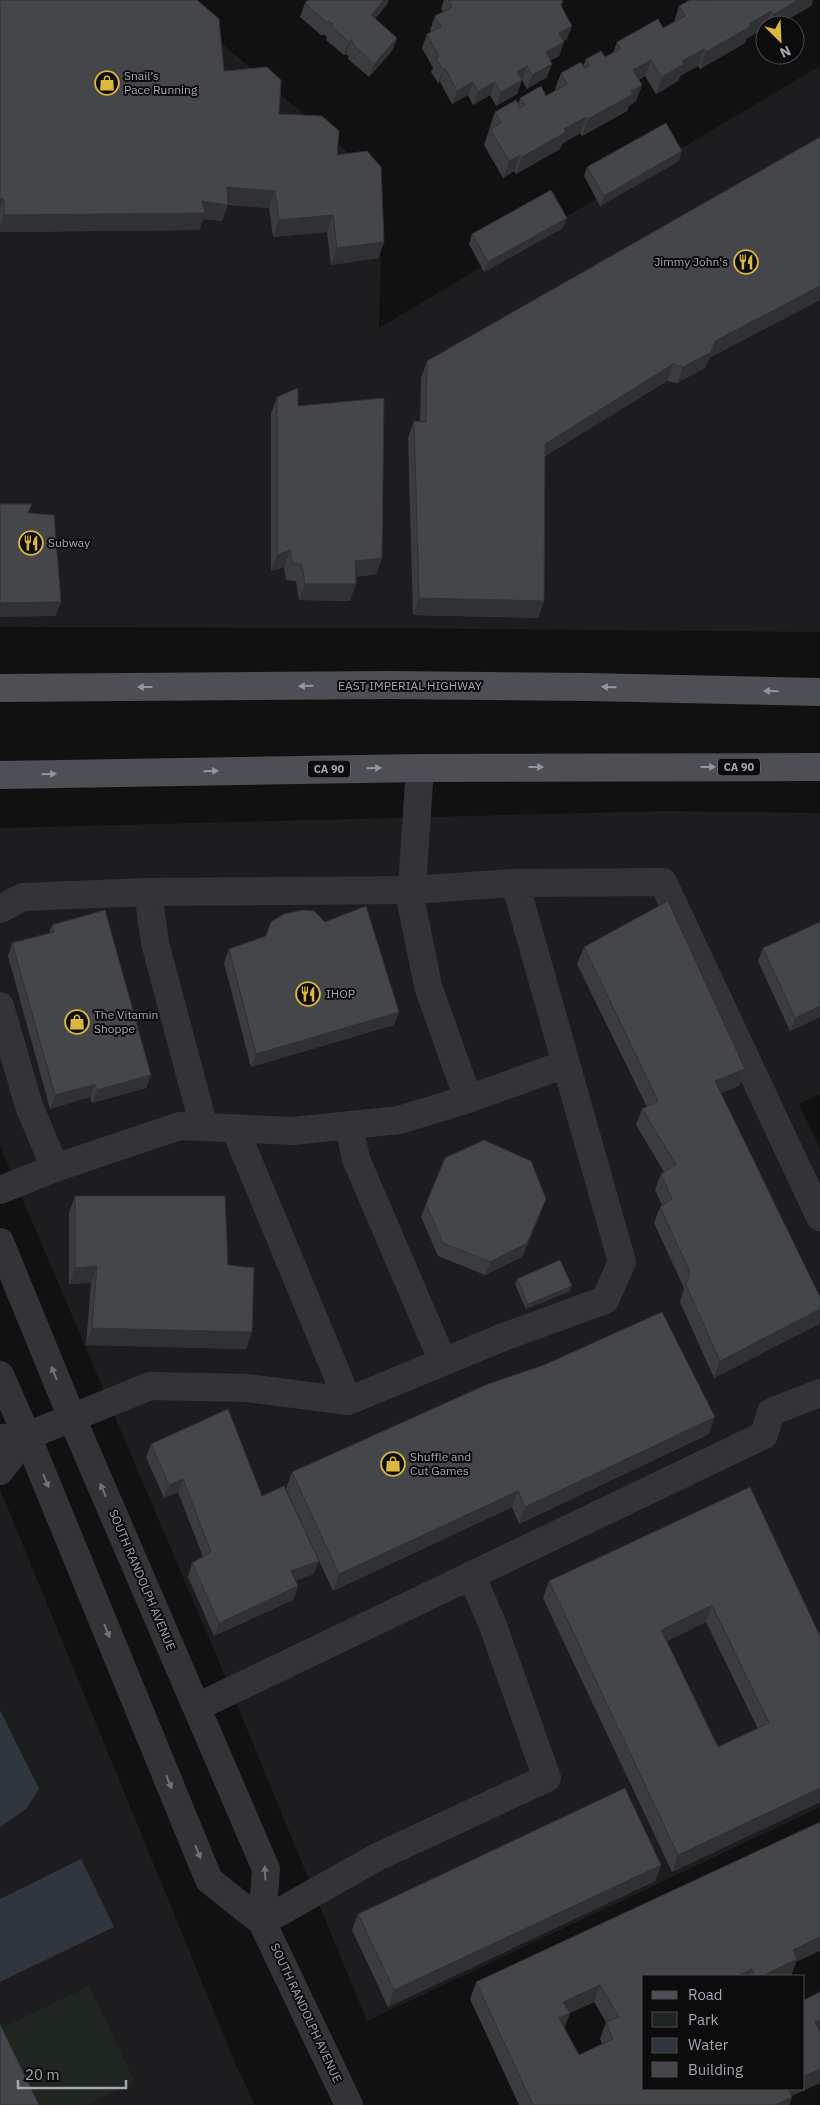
<svg xmlns="http://www.w3.org/2000/svg" width="820" height="2105" viewBox="0 0 820 2105" font-family="'IBM Plex Sans',sans-serif">
  <style>
    .built { fill: #1d1d1f }
    .green { fill: #1f2621 }
    .water { fill: #30363d }
    .lines { fill: none; stroke-linecap: round; stroke-linejoin: round }
    .minor { stroke: #343438; stroke-width: 28 }
    .major { stroke: #4e4f55; stroke-width: 28 }
    .wall { fill: #3b3c40; fill-rule: evenodd }
    .shaded-wall { fill: #303134 }
    .building { fill: #45464a; stroke: #303134; fill-rule: evenodd }
    .oneway { fill: #92959f }
    .oneway2 { fill: #71737b }
    .labels { text-anchor: middle; stroke-width: 4; stroke-linejoin: round; paint-order: stroke }
    .shield { fill: #0c0c0d; stroke: #767880; stroke-width: 1 }
    .shield-label { font-size: 11px; font-weight: bold; fill: #a3a6b1 }
    .poi-label { font-size: 12px; fill: #a3a6b1; stroke: #0c0c0d; text-anchor: start }
    .street-label { font-size: 12px; fill: #a3a6b1; stroke: #0c0c0d }
  </style>
  <rect width="100%" height="100%" fill="#111112"/>
  <path class="built" d="M0,0L173,1L383,183L379,328L820,66V632L382,628L0,627Z
    M665,811L820,813V1094L799,1104L820,1149V1807L367,2021L228,1683L0,1146V828Z
    M0,1489L236,2065L255,2105H0Z"/>
  <path class="green" d="M89,1986L135,2082L86,2105H30L0,2029Z"/>
  <path class="water" d="M0,1710L39,1789L26,1809L0,1827Z
    M81,1859L114,1927L0,1982V1899Z"/>
  <g class="lines">
    <path class="minor" d="M420,768L411,902L428,986L468,1099
      M148,892L155,943L204,1127
      M0,909L23,897L148,892L412,890L515,883L663,882L820,1217
      M0,1006L29,1106L55,1168
      M349,1126L356,1159L443,1362
      M235,1129L348,1401
      M0,1190L55,1168L180,1126L293,1131L399,1120L468,1099L566,1064
      M0,1242L72,1418L266,1869L262,1922
      M0,1375L27,1436L209,1880L262,1922L349,2105
      M0,1438L27,1436L150,1386L247,1388L348,1401L501,1338L605,1300L622,1262L515,883
      M0,1471L27,1436
      M197,1707L764,1435L771,1412L820,1393
      M262,1922L377,1857L547,1778L492,1623L471,1575"/>
    <path class="major" d="M0,688L389,685L587,687L820,692
      M0,775L420,768L820,767"/>
  </g>
  <path class="wall" d="M0,0L224,71L279,114L337,155L384,242L378,258L331,265L327,232L273,237L269,208L228,205L222,221L203,219L199,230L0,232Z
    M444,0H562V6L567,39L563,42L559,56L551,60L547,77L527,89L522,80L517,94L496,106L490,95L473,105L468,95L452,104L440,82L438,83L431,72L433,68L422,48L427,34L431,32L430,30L435,16L443,12L441,9Z
    M690,0H813L811,6L778,25H765V28L746,39L745,43L700,69L698,66L680,76L678,81L656,94L645,76L639,80L642,85L636,101L629,106L627,111L582,136L580,133L562,144L560,149L516,174L514,171L503,178L484,145L489,130V129L495,112L518,104L520,98L546,96L556,90L555,89L561,73L583,66L586,59L605,57L613,53L617,42L663,28L674,22L679,6Z
    M305,3H388L375,19L397,38L392,51L369,77L348,59L349,57L346,54L344,55L326,40L327,37L323,34L322,36L300,17Z
    M820,137V300L709,358L705,368L677,383L667,381L545,456L544,601L538,618L413,615L408,438L414,421H420L421,378L427,361Z
    M679,161L600,206L584,176L587,167Z
    M563,228L484,272L469,244L472,234Z
    M277,397L382,558L376,574L356,577L350,601L299,600L296,581L286,580L284,567L271,571V414Z
    M271,922L394,1025L251,1067L224,963L229,949L266,936Z
    M52,925L151,1075L146,1088L92,1103L90,1097L50,1109L8,956L12,943L49,933Z
    M584,947L745,1069L739,1086L721,1093L820,1297V1320L819,1324L714,1378L680,1302L684,1288L654,1223L660,1207L662,1205L655,1190L661,1174L664,1172L636,1125L642,1109L647,1107L577,964Z
    M763,948L820,1017L790,1031L758,961Z
    M75,1196L252,1332L246,1349L86,1345L91,1283L69,1284V1213Z
    M426,1204L541,1212L522,1257L485,1275L438,1256L421,1217Z
    M517,1279L570,1291L526,1309L515,1284Z
    M709,1434L519,1524L512,1507L333,1591L286,1489L292,1472Z
    M151,1444L262,1496L314,1574L295,1581L298,1586L293,1600L214,1636L188,1577L192,1563L203,1557L178,1492L164,1498L146,1457Z
    M750,1487L820,1802L672,1872L543,1598L549,1581ZM706,1622L758,1729L718,1747L667,1641Z
    M661,1865L655,1881L388,2007L352,1930L358,1914Z
    M796,1962L791,1976H644V2089L820,1992V2083L791,2096L792,2097L789,2105H519L470,1999L476,1982ZM594,2002L606,2022L600,2039L602,2044L579,2055L564,2028L570,2013Z"/>
  <path class="shaded-wall" d="M384,0H389L388,3L366,29L371,15Z
    M798,0H813L811,6L778,25H769L773,15Z
    M771,11L765,28L746,39L745,43L700,69L706,52L749,24Z
    M572,26L567,39L554,47L559,33Z
    M397,38L392,51L369,77L374,64Z
    M351,40L346,54L344,55L349,42Z
    M564,42L559,56L541,65L546,52Z
    M704,49L698,66L680,76L678,81L656,94L662,77L682,61Z
    M651,60L645,76L627,86L633,70Z
    M552,64L547,77L527,89L532,75Z
    M527,66L522,80L512,86L517,72Z
    M445,68L440,82L438,83L443,70Z
    M522,80L517,94L496,106L501,92Z
    M473,82L468,95L452,104L457,91Z
    M495,82L490,95L473,105L478,91Z
    M642,85L636,101L629,106L627,111L582,136L588,119Z
    M586,117L580,133L562,144L560,149L516,174L522,157L564,129Z
    M682,151L679,161L600,206L604,196Z
    M520,155L514,171L503,178L509,161Z
    M227,187L275,191L269,208L227,204L228,205L222,221L203,219L199,230L0,232V227L4,215L202,201Z
    M0,198L4,199L0,210Z
    M333,215L327,232L273,237L279,220Z
    M567,218L563,228L484,272L488,262Z
    M384,242L378,258L331,265L337,248Z
    M820,286V300L709,358L705,368L677,383L683,367L715,341Z
    M673,364L667,381L539,460L545,444Z
    M290,550L284,567L271,571L277,555Z
    M382,558L376,574L349,578L355,561Z
    M305,584H356L350,601L299,600Z
    M419,598L544,601L538,618L413,615Z
    M61,602L56,616L0,617V603Z
    M820,1006V1017L790,1031L795,1018Z
    M399,1012L394,1025L251,1067L256,1054Z
    M745,1069L739,1086L709,1098L715,1081Z
    M151,1075L146,1088L92,1103L97,1090Z
    M95,1084L90,1097L50,1109L55,1095Z
    M546,1199L541,1212L522,1257L485,1275L490,1262Z
    M97,1266L91,1283L69,1284L75,1268Z
    M572,1286L570,1291L526,1309L528,1304Z
    M820,1309V1320L819,1324L714,1378L720,1361Z
    M92,1328L252,1332L246,1349L86,1345Z
    M715,1417L709,1434L519,1524L525,1507Z
    M183,1479L178,1492L164,1498L169,1485Z
    M518,1491L512,1507L333,1591L339,1574Z
    M319,1561L314,1574L286,1584L291,1571Z
    M298,1586L293,1600L214,1636L219,1623Z
    M712,1605L706,1622L655,1646L661,1630Z
    M820,1788V1802L672,1872L678,1855Z
    M661,1865L655,1881L388,2007L394,1990Z
    M820,1937V1951L796,1962L791,1976H762L793,1950Z
    M752,1969L749,1976H737Z
    M600,1985L594,2002L565,2015L570,2013L564,2029L553,2034L563,2002Z
    M820,2020V2034L815,2022Z
    M820,2069V2083L780,2101L784,2089H804V2076Z
    M792,2097L789,2105H775Z"/>
  <path class="building" d="M0,0H197L219,19L224,71L267,67L281,80L279,114L322,116L339,131L337,155L367,151L381,167L384,242L337,248L333,215L279,220L275,191L227,187L228,205L202,201L205,213L4,215V199L0,198Z
    M308,0H384L371,15L397,38L374,64L353,45L354,44L351,40L349,42L331,26L333,24L328,21L327,23L305,3Z
    M449,0H562L563,2L560,4L572,26L559,33L564,42L546,52L552,64L532,75L527,66L517,72L522,80L501,92L495,82L478,91L473,82L457,91L445,68L443,70L436,58L439,56L427,34L441,27L435,16L452,7Z
    M690,0H703V1L705,0H798L773,15L771,11L749,24L751,26L706,52L704,49L682,61L684,64L662,77L651,60L633,70L642,85L631,91L633,94L588,119L586,117L564,129L566,132L522,157L520,155L509,161L490,129L501,123L495,112L516,100L520,108L525,105L520,98L541,86L546,96L567,84L561,73L581,62L584,68L589,66L586,59L601,51L605,57L620,49L617,42L658,19L663,28L685,16L679,6Z
    M666,123L682,151L604,196L587,167Z
    M820,137V286L715,341L711,352L683,367L673,364L545,444L544,601L419,598L414,421L426,422L427,361Z
    M551,190L567,218L488,262L472,234Z
    M298,388V406L384,398L382,558L355,561L356,584H305L302,565L292,563L290,550L277,555V397Z
    M0,504H32L28,513L54,515L61,602L0,603Z
    M668,901L745,1069L715,1081L820,1297V1309L720,1361L686,1285L690,1272L660,1207L672,1199L661,1174L676,1164L642,1109L658,1101L584,947Z
    M366,906L399,1012L256,1054L229,949L266,936L271,922L284,914L302,910L314,911L325,922Z
    M105,910L151,1075L97,1090L95,1084L55,1095L12,943L54,932L52,925Z
    M820,922V1006L795,1018L763,948Z
    M484,1140L531,1161L546,1199L527,1243L490,1262L443,1243L426,1204L445,1158Z
    M75,1196H225L228,1265L254,1268L252,1332L92,1328L97,1266L75,1268Z
    M560,1260L572,1286L528,1304L517,1279Z
    M662,1312L715,1417L525,1507L518,1491L339,1574L292,1472L488,1384L544,1365Z
    M228,1409L262,1496L284,1486L319,1561L291,1571L298,1586L219,1623L192,1563L211,1552L183,1479L169,1485L151,1444Z
    M750,1487L820,1636V1788L678,1855L549,1581ZM712,1605L769,1723L718,1747L661,1630Z
    M625,1788L661,1865L394,1990L358,1914Z
    M820,1822V1937L793,1950L797,1959L762,1976H755L752,1969L737,1976H644V2089H788L792,2097L775,2105H533L476,1982ZM600,1985L619,2017L606,2022L613,2039L579,2055L559,2018L570,2013L563,2002Z
    M820,1992V2020L815,2022L820,2032V2069L804,2076V2000Z
    M0,2024L39,2105H0Z"/>
  <defs><path id="oneway-solid" d="M-6-.8H1V-3.2L6.5 0L1 3.2V.8H-6Z" transform="scale(1.25)"/></defs>
  <g class="oneway">
    <use href="#oneway-solid" transform="translate(306 686) rotate(179)"/>
    <use href="#oneway-solid" transform="translate(145 687) rotate(180)"/>
    <use href="#oneway-solid" transform="translate(609 687) rotate(-179)"/>
    <use href="#oneway-solid" transform="translate(771 691) rotate(-179)"/>
    <use href="#oneway-solid" transform="translate(536 767)"/>
    <use href="#oneway-solid" transform="translate(708 767)"/>
    <use href="#oneway-solid" transform="translate(374 768) rotate(-1)"/>
    <use href="#oneway-solid" transform="translate(211 771) rotate(-1)"/>
    <use href="#oneway-solid" transform="translate(49 774) rotate(-1)"/>
  </g>
  <g class="oneway2">
    <use href="#oneway-solid" transform="translate(54 1373) rotate(-112)"/>
    <use href="#oneway-solid" transform="translate(46 1481) rotate(68)"/>
    <use href="#oneway-solid" transform="translate(103 1490) rotate(-113)"/>
    <use href="#oneway-solid" transform="translate(107 1631) rotate(68)"/>
    <use href="#oneway-solid" transform="translate(169 1782) rotate(68)"/>
    <use href="#oneway-solid" transform="translate(198 1852) rotate(68)"/>
    <use href="#oneway-solid" transform="translate(265 1873) rotate(-93)"/>
  </g>
  <defs>
    <g id="shop-ring" transform="scale(1.25)"><circle r="9.5" fill="#0c0c0d" stroke="#ddb73d" stroke-width="1.5"/><path d="M-5-2.5h2.3a2.7 3.5 0 0 1 5.4 0H5L5.5 6h-11ZM-1.5-2.5h3a1.5 2.3 0 0 0-3 0Z" fill="#ddb73d"/></g>
    <g id="restaurant-ring" transform="scale(1.25)"><circle r="9.5" fill="#0c0c0d" stroke="#ddb73d" stroke-width="1.5"/><path d="M-5-6h1v4h1v-4h1v4h1v-4h1v5L-1.5 .5V6h-2V.5L-5-1ZM5-6V6H3V1.5H1.5Q1.5-4 5-6Z" fill="#ddb73d"/></g>
  </defs>
  <g fill-rule="evenodd">
    <use href="#shop-ring" x="107" y="83"/>
    <use href="#restaurant-ring" x="746" y="262"/>
    <use href="#restaurant-ring" x="31" y="543"/>
    <use href="#restaurant-ring" x="308" y="994"/>
    <use href="#shop-ring" x="77" y="1022"/>
    <use href="#shop-ring" x="393" y="1464"/>
  </g>
  <g class="labels">
    <g class="shield">
      <rect x="718" y="758.5" width="42" height="17" rx="4"/>
      <rect x="308" y="760.5" width="42" height="17" rx="4"/>
    </g>
    <g class="shield-label">
      <text x="739" y="771">CA 90</text>
      <text x="329" y="773">CA 90</text>
    </g>
    <g class="poi-label">
      <text x="124" y="80">Snail’s<tspan x="124" dy="14">Pace Running</tspan></text>
      <text x="728" y="266" text-anchor="end">Jimmy John's</text>
      <text x="48" y="547">Subway</text>
      <text x="326" y="998">IHOP</text>
      <text x="94" y="1019">The Vitamin<tspan x="94" dy="14">Shoppe</tspan></text>
      <text x="410" y="1461">Shuffle and<tspan x="410" dy="14">Cut Games</tspan></text>
    </g>
    <g class="street-label">
      <text x="410" y="690">EAST IMPERIAL HIGHWAY</text>
      <text transform="translate(142 1580) rotate(67)" y="4">SOUTH RANDOLPH AVENUE</text>
      <text transform="translate(306 2013) rotate(65)" y="4">SOUTH RANDOLPH AVENUE</text>
    </g>
  </g>
  <rect x="642" y="1975" width="162" height="115" fill="#0c0c0d" stroke="#484a4f"/>
  <rect x="652" y="1991" width="25" height="8" fill="#4e4f55" stroke="#484a4f"/>
  <text x="688" y="2000" font-size="15" fill="#a3a6b1">Road</text>
  <rect x="652" y="2012" width="25" height="15" fill="#1f2621" stroke="#484a4f"/>
  <text x="688" y="2025" font-size="15" fill="#a3a6b1">Park</text>
  <rect x="652" y="2038" width="25" height="15" fill="#30363d" stroke="#484a4f"/>
  <text x="688" y="2050" font-size="15" fill="#a3a6b1">Water</text>
  <rect x="652" y="2062" width="25" height="15" fill="#45464a" stroke="#484a4f"/>
  <text x="688" y="2075" font-size="15" fill="#a3a6b1">Building</text>
  <g transform="translate(780 40) rotate(156)"><circle r="24" fill="#0c0c0d" stroke="#484a4f"/>
  <path d="M0-4L9 19L0 12L-9 19Z" fill="#ddb73d"/>
  <text y="-8" font-size="14" font-weight="bold" text-anchor="middle" fill="#a3a6b1">N</text>
  </g>
  <path d="M18 2080v8h108v-8" fill="none" stroke="#a3a6b1" stroke-width="2.5"/>
  <text x="25" y="2080" font-size="15" fill="#a3a6b1" stroke="#0c0c0d" stroke-width="4" paint-order="stroke">20 m</text>
</svg>
